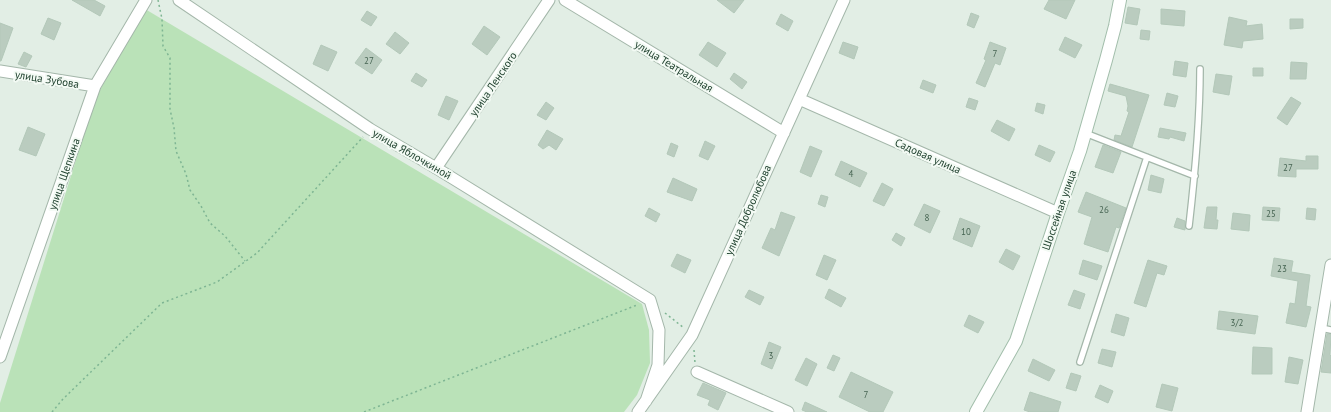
<svg xmlns="http://www.w3.org/2000/svg" width="1331" height="412" viewBox="0 0 1331 412" font-family="'PT Sans',sans-serif">
  <style>
    .green { fill: #bae2b8 }
    .building { fill: #baccbf; stroke: #b3c8b9 }
    .lines { fill: none; stroke-linecap: round; stroke-linejoin: round }
    .lane-casing { stroke: #a4b7aa; stroke-width: 8 }
    .street-casing { stroke: #a4b7aa; stroke-width: 13 }
    .secondary-casing { stroke: #a2beab; stroke-width: 14 }
    .path { stroke: #7eb593; stroke-width: 1.5; stroke-dasharray: 2 3; stroke-linecap: butt }
    .lane { stroke: #fff; stroke-width: 5.5 }
    .street { stroke: #fff; stroke-width: 11 }
    .secondary { stroke: #fff; stroke-width: 12 }
    .labels { text-anchor: middle; stroke-width: 4; stroke-linejoin: round; paint-order: stroke }
    .number-label { font-size: 9px; fill: #466452 }
    .street-label { font-size: 11px; fill: #1f412e; stroke: #f3faf4 }
  </style>
  <rect width="100%" height="100%" fill="#e2eee5"/>
  <path class="green" d="M145,9L642,304L649,330L650,363L637,395L624,412H0V403L95,99Z"/>
  <path class="building" d="M72,0H94L105,6L100,16Z
    M717,0H744L734,13Z
    M1049,0H1075L1066,19L1044,9Z
    M1128,7L1140,9L1137,25L1125,23Z
    M1161,9L1185,11L1184,26L1161,24Z
    M367,11L377,17L371,26L361,20Z
    M971,13L979,16L974,28L967,25Z
    M781,14L793,21L788,31L776,24Z
    M1229,17L1247,21L1246,26L1262,24L1263,39L1243,41L1242,48L1224,45Z
    M48,18L61,23L54,40L41,34Z
    M1290,19H1303V28L1290,29Z
    M0,23L13,28L1,61H0Z
    M484,26L500,37L487,55L472,44Z
    M1141,30L1150,31L1149,40L1140,39Z
    M395,32L409,43L400,54L386,44Z
    M1065,37L1082,45L1075,58L1059,50Z
    M708,42L726,53L717,67L699,55Z
    M843,42L858,47L854,59L839,53Z
    M990,42L1006,48L1000,65L995,63L985,87L976,83L986,60L984,59Z
    M321,45L337,52L328,71L313,64Z
    M366,48L382,60L372,74L355,63Z
    M24,52L32,56L26,67L18,64Z
    M1175,61L1188,63L1186,77L1173,75Z
    M1291,62L1307,63L1306,79H1290Z
    M1253,68H1263V76H1253Z
    M416,73L427,80L422,87L411,81Z
    M734,73L747,82L742,89L730,79Z
    M1216,74L1232,76L1229,95L1213,92Z
    M923,80L936,85L933,93L920,88Z
    M1110,84L1149,95L1132,147L1114,140L1115,135L1121,136L1129,112L1127,111L1128,106L1126,96L1108,91Z
    M1167,93L1178,96L1175,107L1164,105Z
    M446,96L458,101L449,120L438,115Z
    M1291,97L1301,103L1287,125L1277,118Z
    M969,98L978,101L975,110L966,107Z
    M546,102L554,108L546,120L537,115Z
    M1037,103L1045,105L1043,114L1035,111Z
    M997,120L1015,129L1009,141L991,131Z
    M28,127L45,134L36,156L19,150Z
    M1160,128L1186,133L1184,141L1170,137L1169,139L1158,137Z
    M547,130L563,139L556,150L549,145L543,149L538,145Z
    M705,141L715,146L708,160L699,156Z
    M671,143L678,146L674,157L667,154Z
    M1039,145L1055,152L1050,162L1035,155Z
    M1103,145L1121,152L1113,173L1095,167Z
    M810,146L822,151L811,177L800,172Z
    M1306,156H1318V169H1296V177L1278,176L1280,158L1306,161Z
    M841,161L867,173L860,187L835,175Z
    M1151,175L1164,179L1161,193L1148,190Z
    M673,178L697,189L692,201L667,192Z
    M882,183L893,189L884,206L873,201Z
    M1086,192L1126,208L1119,228L1116,227L1108,252L1084,244L1092,217L1078,212Z
    M821,195L828,197L825,207L818,204Z
    M924,204L940,211L930,233L914,225Z
    M1207,207H1217L1216,220H1218L1217,229L1204,228Z
    M1263,207L1280,208L1279,221L1262,220Z
    M649,208L660,214L656,222L645,216Z
    M1307,208L1316,209L1315,220L1306,219Z
    M781,212L795,217L779,256L762,248L771,228L775,230Z
    M1233,213L1250,215L1249,231L1231,229Z
    M960,218L980,226L972,247L953,239Z
    M1177,218L1185,221V230L1174,227Z
    M896,233L905,238L901,246L892,240Z
    M1006,249L1020,256L1013,270L999,262Z
    M677,254L691,260L685,273L671,266Z
    M824,255L836,260L827,280L816,275Z
    M1274,258L1293,261L1291,272L1310,275L1306,306L1311,307L1306,327L1286,323L1290,303L1295,304L1298,281L1271,276Z
    M1083,260L1102,266L1097,280L1079,274Z
    M1148,260L1167,266L1164,275L1157,273L1146,307L1134,303Z
    M829,289L846,298L841,307L825,298Z
    M749,290L764,297L760,305L745,297Z
    M1074,290L1085,294L1080,309L1068,305Z
    M1219,311L1258,316L1255,334L1217,329Z
    M1116,314L1129,318L1124,336L1111,332Z
    M969,315L984,322L978,333L964,326Z
    M1327,334H1331L1330,355L1331,356V373L1321,372Z
    M769,342L781,347L772,369L761,364Z
    M1253,347L1272,348V374H1252Z
    M1102,349L1116,352L1112,367L1098,363Z
    M833,355L840,358L834,371L827,368Z
    M1289,357L1303,360L1298,384L1285,382Z
    M806,358L817,364L807,386L795,380Z
    M1033,359L1055,370L1049,381L1028,371Z
    M851,372L893,392L883,412H870L839,397Z
    M1071,373L1081,376L1076,391L1066,388Z
    M703,383L726,393L718,410L708,405L710,400L697,395Z
    M1162,384L1178,388L1172,411L1156,407Z
    M1100,385L1113,391L1108,403L1095,397Z
    M1030,392L1061,402L1058,412H1030L1024,410Z
    M805,402L827,412H807L802,410Z"/>
  <g class="lines">
    <g class="lane-casing">
      <path id="lane" d="M1085,133L1195,176
        M1189,226C1195,174 1200,122 1200,69
        M1321,328L1331,330
        M1080,362L1147,157"/>
    </g>
    <g class="street-casing">
      <path id="street" d="M179,0L370,129L436,168L650,300L659,330L658,365L646,401
        M565,0L784,133
        M0,71L95,86
        M799,99L1058,213
        M436,168L549,0
        M0,357L95,86L146,0
        M697,372L788,412
        M638,412L692,335L844,0
        M1307,412L1331,265"/>
    </g>
    <g class="secondary-casing">
      <path id="secondary" d="M976,412L1016,341L1058,213L1080,151L1106,60L1115,26L1120,0"/>
    </g>
    <path class="path" d="M158,0L162,19L163,46L170,58V109L174,128L176,151L186,174L190,190L201,206L210,223L225,236L245,261
      M665,313L684,328
      M694,350L695,363
      M52,412L63,399L162,303L217,282L257,253L363,137
      M364,412L637,305"/>
    <use href="#lane" class="lane"/>
    <use href="#street" class="street"/>
    <use href="#secondary" class="secondary"/>
  </g>
  <g class="labels">
    <g class="number-label">
      <text x="995" y="57">7</text>
      <text x="369" y="64">27</text>
      <text x="1288" y="171">27</text>
      <text x="851" y="177">4</text>
      <text x="1104" y="213">26</text>
      <text x="1271" y="217">25</text>
      <text x="927" y="221">8</text>
      <text x="966" y="235">10</text>
      <text x="1282" y="272">23</text>
      <text x="1237" y="326">3/2</text>
      <text x="771" y="359">3</text>
      <text x="866" y="398">7</text>
    </g>
    <g class="street-label">
      <text transform="translate(674 66) rotate(31)" y="4">улица Театральная</text>
      <text transform="translate(47 79) rotate(9)" y="4">улица Зубова</text>
      <text transform="translate(493 84) rotate(-56)" y="4">улица Ленского</text>
      <text transform="translate(412 154) rotate(30)" y="4">улица Яблочкиной</text>
      <text transform="translate(928 156) rotate(24)" y="4">Садовая улица</text>
      <text transform="translate(64 174) rotate(-71)" y="4">улица Щепкина</text>
      <text transform="translate(748 210) rotate(-66)" y="4">улица Добролюбова</text>
      <text transform="translate(1059 210) rotate(-71)" y="4">Шоссейная улица</text>
    </g>
  </g>
</svg>
